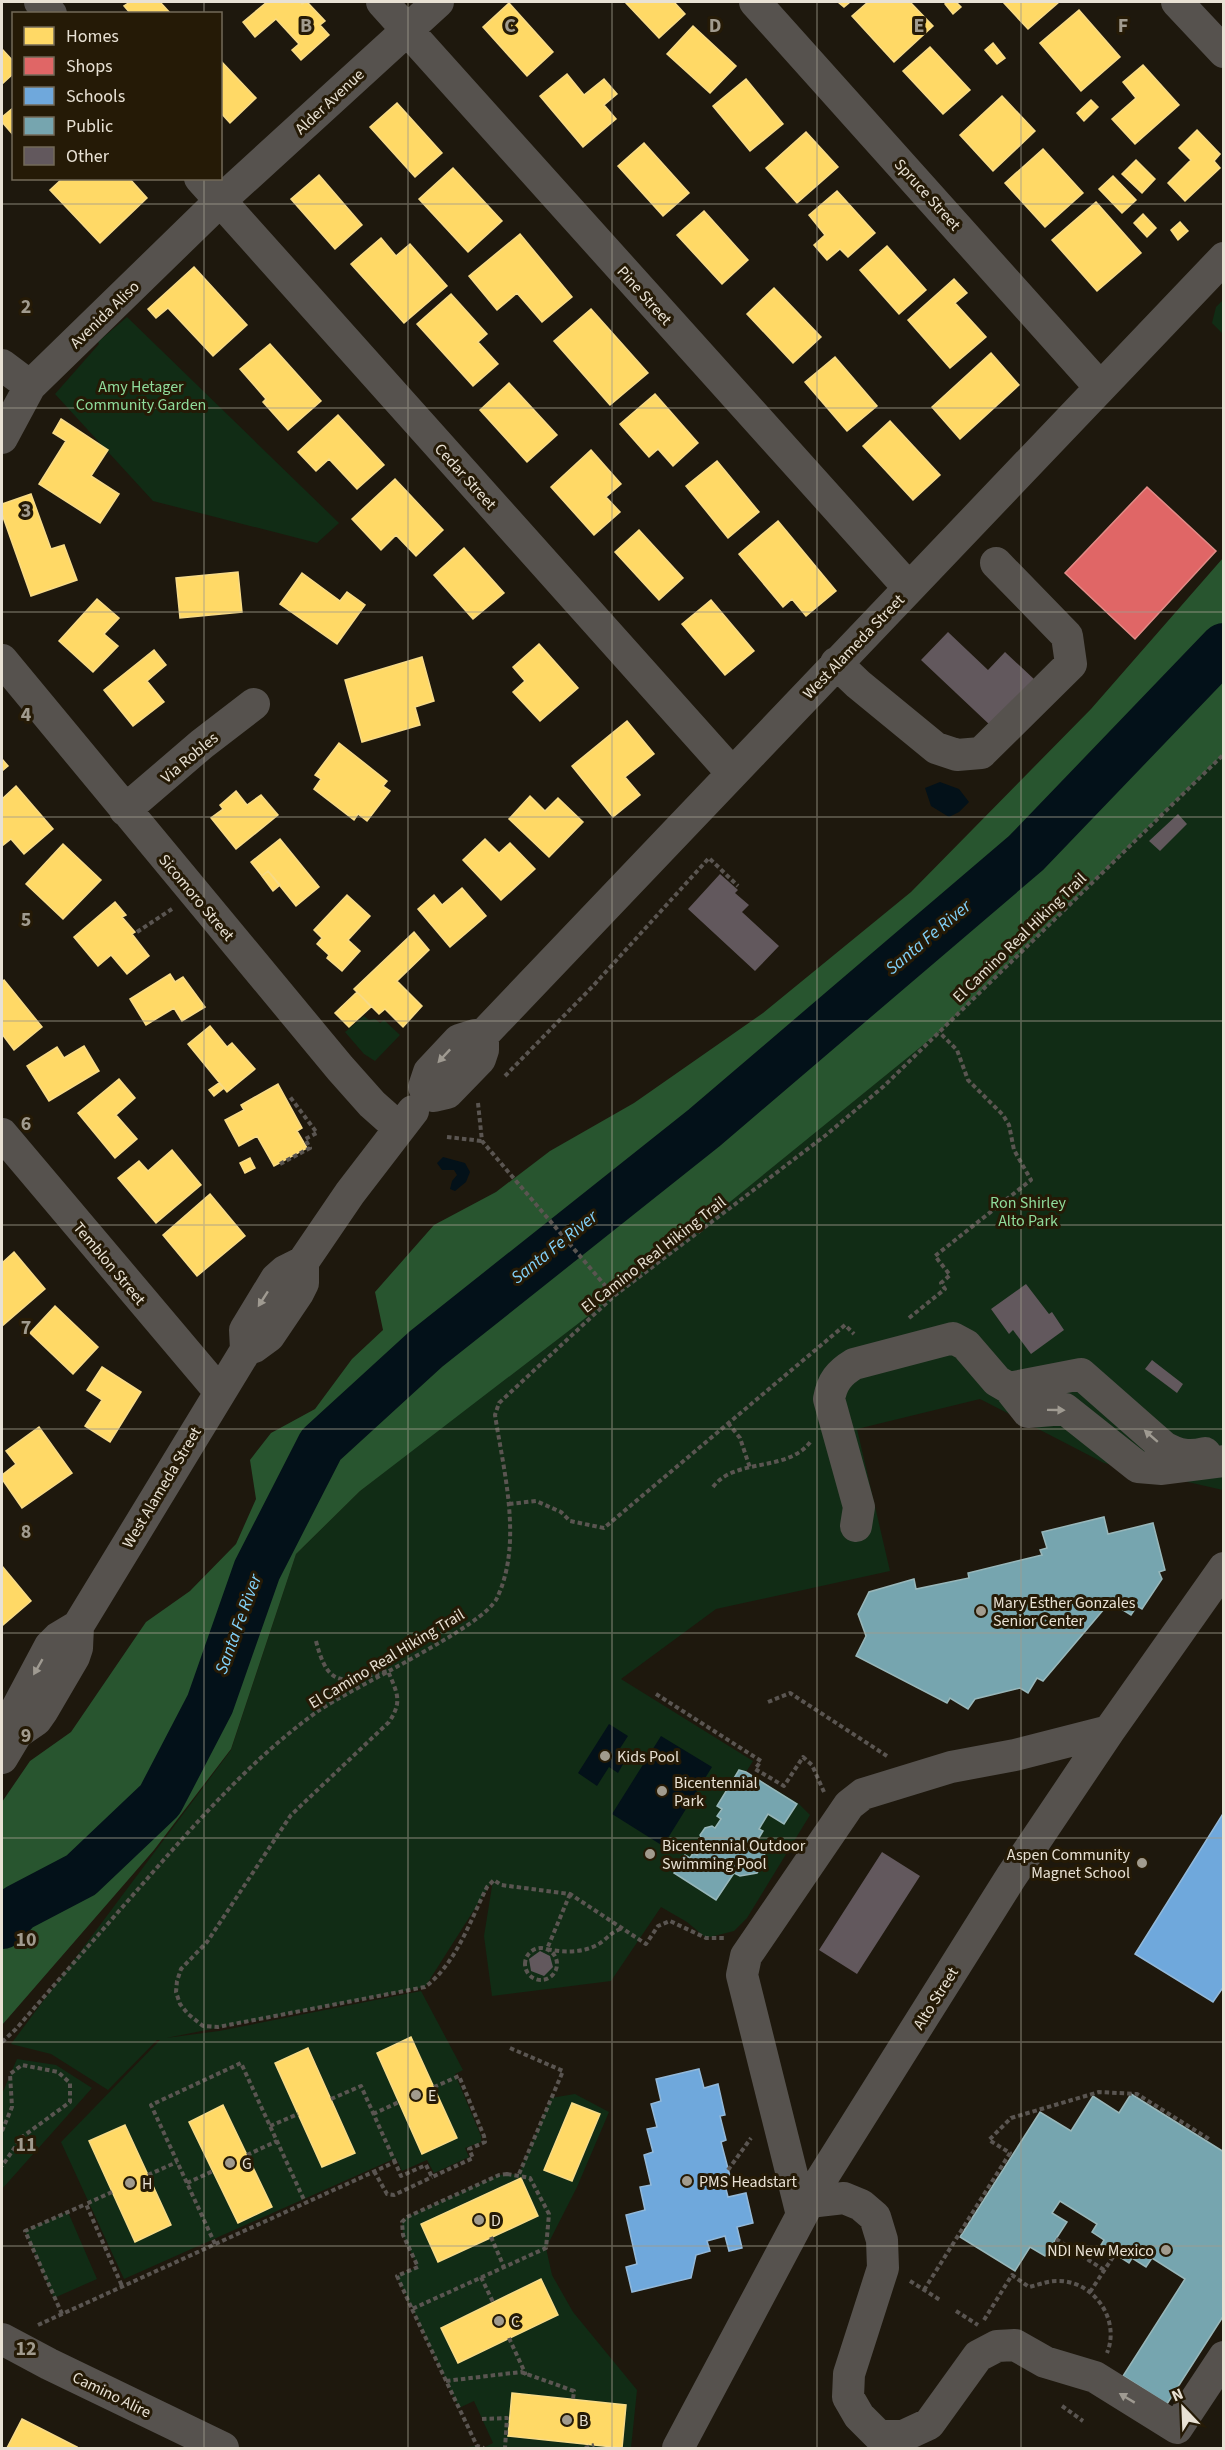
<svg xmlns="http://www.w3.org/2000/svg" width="1225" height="2450" viewBox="0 0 1225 2450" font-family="'Source Sans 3',sans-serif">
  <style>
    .green { fill: #112c15; fill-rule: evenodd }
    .forest { fill: #28552f }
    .water { fill: #031119 }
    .homes { fill: #ffd966; stroke: #f8db87; stroke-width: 1.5 }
    .shops { fill: #e06666; stroke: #e28b87; stroke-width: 1.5 }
    .schools { fill: #6fa8dc; stroke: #93b9da; stroke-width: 1.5 }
    .public { fill: #76a5af; stroke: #98b7ba; stroke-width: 1.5 }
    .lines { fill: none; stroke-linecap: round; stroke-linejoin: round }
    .river { stroke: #031119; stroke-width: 48 }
    .building { fill: #62585d }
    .path { stroke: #5a5551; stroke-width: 4; stroke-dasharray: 4.5 3; stroke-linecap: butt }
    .minor { stroke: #56524e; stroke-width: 32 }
    .oneway { fill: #9f9a91 }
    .grid { fill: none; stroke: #a19b8e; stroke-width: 1.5; stroke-opacity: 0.55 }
    .poi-dot { fill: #a19b8e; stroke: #251a06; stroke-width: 2 }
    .labels { text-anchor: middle; stroke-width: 6; stroke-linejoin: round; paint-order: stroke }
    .street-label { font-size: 16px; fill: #e8e1d4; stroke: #251a06 }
    .park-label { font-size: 16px; fill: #8fdc9b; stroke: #251a06 }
    .poi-label { font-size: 16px; fill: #e8e1d4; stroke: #251a06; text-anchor: start }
    .water-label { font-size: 18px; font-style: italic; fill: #82d1f9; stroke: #251a06 }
    .grid-label { font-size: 20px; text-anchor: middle; font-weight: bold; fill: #a19b8e; stroke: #251a06; stroke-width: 6; stroke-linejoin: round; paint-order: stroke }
  </style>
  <rect width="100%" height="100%" fill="#1e180d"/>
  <path class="green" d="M1223,300V334L1212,323L1216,307Z
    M127,317L339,523L317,543L153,501L55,394L99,344L98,342Z
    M1223,754V1490L1104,1463L980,1399L857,1429L890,1571L716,1609L621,1679L753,1761L746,1772L798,1803L810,1815L747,1918L734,1931L706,1938L687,1922L661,1907L611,1981L492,1996L484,1936L493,1880L425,1987L166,2038L219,2031L421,1991L463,2070L455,2074L481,2136V2142L465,2148L469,2157L434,2173L427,2160L402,2171L396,2158L124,2279L61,2142L160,2040H157L108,2090L51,2054L11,2044L231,1750L296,1554L360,1491L939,1032ZM412,2038L457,2138L422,2153L377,2054ZM309,2048L355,2153L322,2167L276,2063ZM89,2141L170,2225V2226L135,2241Z
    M364,1016L369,1020L375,1019L380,1023L384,1020L400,1035L375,1061L364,1054L345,1032Z
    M17,2059L56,2065L92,2088L2,2189V2094Z
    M575,2094L609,2112L577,2187L546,2248L552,2275L573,2312L637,2390L631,2448H455L477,2446L483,2448L493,2443L474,2401L459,2408L397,2276L418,2267L403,2235L402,2222L407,2217L499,2175L519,2174L551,2098Z
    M68,2212L97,2279L54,2298L25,2231Z"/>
  <path class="forest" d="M1223,558V754L939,1032L614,1296L360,1491L296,1554L231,1749L154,1850L2,2025V1802L30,1761L71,1732L146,1622L190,1591L236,1544L256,1499L250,1460L271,1433L315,1409L352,1359L383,1330L375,1292L434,1225L496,1192L550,1151L634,1103L763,1013L911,892L1091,709Z"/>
  <path class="water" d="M940,782L959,789L969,802L959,812L949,817L931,806L925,788Z
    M443,1157L465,1163L470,1172L466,1182L455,1191L450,1189L452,1181L457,1175L454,1170H442L437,1163Z
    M609,1724L628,1736L617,1753L626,1759L618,1773L609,1767L597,1786L578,1773Z
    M661,1736L712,1767L663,1846L612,1814Z"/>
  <path class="homes" d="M130,2H160L171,14H131L124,6Z
    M267,2H299L302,4L307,2L325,21L320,25L329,35L301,60L292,50L299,44L276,19L255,37L243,22Z
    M625,2H674L685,14L659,38Z
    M838,2H850L844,7Z
    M868,2H910L933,26L894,62L852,16Z
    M948,2H956L961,7L953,14L945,4Z
    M1003,2H1059L1028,29Z
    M509,3L553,52L527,76L483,27Z
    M1079,10L1120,57L1081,91L1040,43Z
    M693,26L736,66L710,93L667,54Z
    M993,43L1005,58L997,64L985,50Z
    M930,47L970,90L943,114L903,71Z
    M2,49L14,62V73L2,84Z
    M220,60L256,98L230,123L220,112Z
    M1143,65L1179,105L1135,144L1112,119L1136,98L1123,82Z
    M567,74L584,95L604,79L617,94L604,105L616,119L583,147L540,96Z
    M746,79L783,124L750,151L713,106Z
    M1002,96L1035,131L993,171L960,135Z
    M1091,100L1098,107L1084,121L1077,113Z
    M397,103L442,153L415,177L370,127Z
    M14,107V136L2,122V117Z
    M1197,130L1220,154L1214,161L1220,168L1185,201L1168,183L1191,160L1179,148Z
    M806,132L838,167L797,203L766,168Z
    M644,143L689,193L663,216L618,166Z
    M1043,149L1083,193L1045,227L1005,183Z
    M1136,160L1155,179L1142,193L1122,174Z
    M453,168L502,221L468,252L419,199Z
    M319,175L362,225L335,249L291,199Z
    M1113,176L1136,200L1122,213L1099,189Z
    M63,178H129L147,198L100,243L50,190Z
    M837,191L875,233L848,257L840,249L827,260L814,245L825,235L809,215Z
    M1096,202L1141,253L1097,291L1052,240Z
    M704,211L748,260L722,284L677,235Z
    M1143,214L1156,228L1147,237L1134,223Z
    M1180,222L1188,231L1178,240L1171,230Z
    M520,234L572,297L542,322L517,293L497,310L469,276Z
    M381,238L396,256L410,244L447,286L404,323L351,264Z
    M887,246L926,290L899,314L860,270Z
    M194,267L247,325L213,356L168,308L156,318L148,309Z
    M954,279L967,293L955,303L986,337L950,368L908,320Z
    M774,288L821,337L793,363L747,314Z
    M451,294L487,334L478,342L498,364L473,386L417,324Z
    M591,309L648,373L610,405L554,341Z
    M270,344L321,401L288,430L263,402L266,399L240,369Z
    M991,353L1019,385L960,439L932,407Z
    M835,357L877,406L847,431L805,382Z
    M509,383L557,435L527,462L480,410Z
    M655,394L698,443L673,466L658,449L649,457L620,424Z
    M338,415L384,465L357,489L329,459L316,471L298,452Z
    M61,419L108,450L91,476L119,494L100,523L39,484L66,441L53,433Z
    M890,421L940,475L913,500L863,446Z
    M591,450L621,484L606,497L620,512L594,535L551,487Z
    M717,461L759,512L728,538L686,486Z
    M395,479L443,530L416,556L396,535L381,550L352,519Z
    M31,494L51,549L64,545L77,580L31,596L2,514V504Z
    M778,521L836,591L806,616L792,599L783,607L739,554Z
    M639,530L683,578L659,600L615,552Z
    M464,548L504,593L473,619L434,575Z
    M238,572L242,612L180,618L176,578Z
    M302,573L340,601L347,592L365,605L337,644L280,604Z
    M97,599L119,618L104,634L118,646L93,672L59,641Z
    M711,600L754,651L725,675L682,624Z
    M539,644L578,688L540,721L513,692L525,681L513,667Z
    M154,650L166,665L147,681L164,702L133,726L104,690Z
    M422,657L434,701L415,707L420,725L362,742L345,680Z
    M627,721L654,754L625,777L640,795L613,817L572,766Z
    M339,743L387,781L383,786L390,791L367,821L358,814L354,820L314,789L321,779L315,775Z
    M2,759L8,766L2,771Z
    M16,786L53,829L24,854L11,839L2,846V799Z
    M236,791L247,805L261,795L278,815L236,849L211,818L223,809L220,805Z
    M530,796L545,811L558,798L583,822L549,857L509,819Z
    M280,839L319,887L296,906L268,871L262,876L251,862Z
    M485,839L499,853L510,843L535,869L501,900L463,860Z
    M63,844L101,880L63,919L26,884Z
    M268,871L280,885L273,891L262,876Z
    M462,888L486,916L450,947L418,909L434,895L442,905Z
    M347,895L370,916L348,940L360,951L342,971L327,958L329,955L317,944L322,938L314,930Z
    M115,902L126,915L122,917L135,932L132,934L149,956L127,974L111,955L98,966L74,937Z
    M414,932L429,950L397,981L422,1006L403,1027L385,1009L379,1014L354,989Z
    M170,974L175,982L183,977L205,1007L182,1021L174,1008L146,1025L130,999Z
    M4,980L42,1027L14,1050L2,1034V982Z
    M357,992L371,1007L349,1027L335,1013Z
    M210,1026L227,1047L232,1043L255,1069L227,1092L188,1044Z
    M84,1046L99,1071L49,1101L27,1066L57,1047L64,1058Z
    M119,1079L135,1098L116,1115L137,1139L115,1158L78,1113Z
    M219,1083L224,1088L214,1096L209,1090Z
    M278,1084L302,1128L297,1131L307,1148L274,1166L257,1136L239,1146L225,1120L244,1110L241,1105Z
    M172,1150L201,1185L156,1223L118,1178L139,1161L148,1171Z
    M250,1158L255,1168L245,1173L240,1163Z
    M210,1194L245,1236L197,1276L163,1235Z
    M14,1252L45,1289L2,1326V1263Z
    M55,1306L98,1347L73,1374L30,1333Z
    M102,1367L141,1392L110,1442L85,1426L102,1400L87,1390Z
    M39,1427L72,1473L22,1508L2,1479V1475L16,1464L6,1451Z
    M2,1566L31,1601L3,1625L2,1624Z
    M411,2037L457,2138L422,2154L377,2053Z
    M308,2048L355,2153L322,2167L275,2063Z
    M572,2103L600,2114L572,2181L544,2170Z
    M223,2105L272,2207L238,2223L189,2122Z
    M125,2125L171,2225L135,2242L89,2141Z
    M521,2178L538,2216L438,2262L421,2224Z
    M541,2279L558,2315L458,2363L441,2328Z
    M512,2393L626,2405L622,2448L508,2436Z
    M22,2419L77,2447L76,2448H7Z"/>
  <path class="shops" d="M1147,487L1216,551L1135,639L1065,573Z"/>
  <path class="schools" d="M1224,1812V1986L1213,2002L1135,1954Z
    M699,2069L704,2088L718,2084L725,2115L720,2116L726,2140L721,2142L730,2176L723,2177L728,2197L746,2193L753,2223L737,2227L742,2248L729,2251L725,2236L707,2241L710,2251L696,2255L691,2278L632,2292L626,2267L637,2264L626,2215L645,2210L640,2187L651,2185L644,2155L653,2152L647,2129L657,2127L651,2104L661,2101L656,2079Z"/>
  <path class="public" d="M1104,1517L1108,1534L1153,1523L1165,1570L1159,1572L1162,1579L1142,1609L1137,1606L1131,1615L1110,1602L1043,1681L1037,1678L1028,1693L1020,1688L975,1699L968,1709L950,1698L947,1703L856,1656L866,1636L858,1614L869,1592L914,1579L916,1589L969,1578L968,1573L1042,1555L1040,1550L1047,1548L1042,1532Z
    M739,1770L746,1772L797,1804L784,1824L768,1814L759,1829L763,1831L757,1841L761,1844L766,1859L757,1873L740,1876L734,1873L716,1900L674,1873L685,1855L690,1858L693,1853L697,1855L704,1844L700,1835L705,1828L712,1826L715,1828L721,1819L717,1816L722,1809L717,1806Z
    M1131,2094L1224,2152V2315L1167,2404L1123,2376L1185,2279L1152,2258L1146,2267L1132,2258L1129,2263L1101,2245L1104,2240L1092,2232L1097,2224L1060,2201L1052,2213L1067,2222L1045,2256L1030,2247L1015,2271L960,2237L1040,2112L1071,2131L1093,2096L1119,2113Z"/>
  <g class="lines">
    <path class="river" d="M2,1925L18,1908L81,1875L160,1800L210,1704L257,1570L321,1445L426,1349L704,1128L1026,853L1224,647"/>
  </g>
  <path class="building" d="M948,632L988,670L1005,652L1035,680L991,726L921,660Z
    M1178,814L1187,824L1160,851L1149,841Z
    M720,874L738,890L735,893L749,905L742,912L779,946L755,971L688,909Z
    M1026,1284L1049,1314L1052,1312L1064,1330L1031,1354L1013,1330L1009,1334L991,1309Z
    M1152,1360L1183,1384L1177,1393L1145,1369Z
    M882,1852L920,1876L857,1974L819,1950Z
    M540,1951L550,1956L553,1967L544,1976L531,1971L529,1959Z"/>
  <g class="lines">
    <path class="path" d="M137,932L172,909
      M505,1076L593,986L709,858L738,886
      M478,1103L482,1141L614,1296
      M447,1137L482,1141
      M280,1164L310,1148L305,1139L317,1133L290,1097
      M909,1318L945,1289L941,1283L950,1275L935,1256L1031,1180L1014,1150L1009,1125L1003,1115L968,1080L957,1050L939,1032
      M728,1423L740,1438L750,1468
      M713,1487C735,1457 788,1473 811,1441
      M509,1504L536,1501L561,1512L570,1521L604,1528L845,1325L854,1334
      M316,1641C329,1692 345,1681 388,1671C397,1693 403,1701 389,1722L291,1815L207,1942L181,1969L177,1981L176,1992L180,2004L188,2014L203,2026L218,2027L425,1987C456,1964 470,1921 487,1887L494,1880L501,1885L570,1894L646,1944L658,1926L670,1921L706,1938H724
      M656,1694L761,1761L755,1769L784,1786L803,1757L812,1765L824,1792
      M768,1702L790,1693L887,1756
      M570,1894L547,1949C565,1953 588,1953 603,1941C610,1935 614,1931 623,1928
      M525 1964a16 16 0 1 1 32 0a16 16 0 1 1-32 0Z
      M2,2042L16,2029C61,1977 107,1925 153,1872C204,1814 254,1757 318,1711C351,1688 484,1627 497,1598C523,1543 504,1473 495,1415L499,1403L614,1296L826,1135L884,1086L1224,754
      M510,2048L563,2071L519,2174
      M331,2099L361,2086L395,2162
      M373,2114L399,2102
      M270,2126L298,2114
      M2,2131L12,2107L10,2074L22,2065L58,2072L70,2083V2102L22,2137L2,2166
      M247,2155L277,2141
      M728,2170L751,2138
      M374,2171L387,2194L394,2195L432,2177
      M507,2174L530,2178L549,2214L546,2248L412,2309L397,2276L418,2267L403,2235L402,2222L407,2217L499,2175Z
      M148,2175L177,2162
      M187,2183L213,2171
      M112,2192L86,2204L122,2286
      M491,2237L504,2267
      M1056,2239L1104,2270
      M215,2244L151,2105L241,2063L305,2202
      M481,2277L493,2302
      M910,2281L940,2300
      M924,2290L1010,2153L989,2140L1011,2118L1099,2092L1137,2094L1209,2139
      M1090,2292L1115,2254
      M412,2309L477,2446L484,2448
      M956,2311L978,2325
      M62,2314L25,2231L86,2204
      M984,2320L1012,2275L1029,2287C1038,2285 1047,2281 1057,2281C1093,2280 1121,2319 1107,2353
      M38,2325L395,2162L401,2176L426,2165L432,2177L473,2158L469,2149L485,2142L484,2136L459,2076L434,2087
      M509,2338L526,2375
      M446,2381L521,2372L574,2391L573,2399
      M1062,2406L1083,2421
      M482,2419L507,2418L505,2448
      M585,2448L594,2445"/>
    <path class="minor" d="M40,2L51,14
      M382,2L909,588
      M755,2L1100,387
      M1177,2L1224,52
      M200,178L732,773
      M2,365L30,386
      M2,438L30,386L220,201L438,2
      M2,660L340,1068L372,1104L399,1128
      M836,663L858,684L936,748L957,755L981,753L1071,664L1067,636L996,563
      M125,810L202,744L254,704
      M427,1094L424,1087L429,1072L459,1040L475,1035H483L1224,258
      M427,1094L434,1096L447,1093L480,1059L483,1050V1035
      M2,1134L219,1391
      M246,1350L245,1330L276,1279L285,1271L303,1262L350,1193L413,1111
      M1009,1388L1081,1374L1164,1447C1179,1455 1188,1457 1205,1453
      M856,1526L859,1507L829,1399C832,1382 839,1373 854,1364L953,1338L966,1345L997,1381L1009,1388L1028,1412L1065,1409L1138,1467L1162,1469L1224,1461
      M17,1733V1708L50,1646L58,1638L78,1626L246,1350L254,1347L269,1336L298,1293L303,1283V1262
      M2,1758L17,1733L36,1720L43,1710L74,1657L77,1648L78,1626
      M809,2202L844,2198L861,2205L875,2217L882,2240L883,2268L849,2374L848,2397L859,2416L879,2436H903L929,2424L978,2356L997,2346L1015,2345L1045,2362L1095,2377L1177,2428L1224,2357
      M802,2215L742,1975L746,1956L849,1805L863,1794L951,1767L1015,1755L1109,1731
      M2,2339L49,2364L223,2448
      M678,2448L819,2183L1011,1877L1109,1731L1224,1568"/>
  </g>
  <defs><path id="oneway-solid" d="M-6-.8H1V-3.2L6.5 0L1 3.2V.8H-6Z" transform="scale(1.5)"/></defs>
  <g class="oneway">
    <use href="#oneway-solid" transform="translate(444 1056) rotate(133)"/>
    <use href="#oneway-solid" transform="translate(263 1299) rotate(123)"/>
    <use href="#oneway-solid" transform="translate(1056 1410) rotate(1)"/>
    <use href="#oneway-solid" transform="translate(1151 1436) rotate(-139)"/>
    <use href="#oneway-solid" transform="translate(38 1667) rotate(120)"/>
    <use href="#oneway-solid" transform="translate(1127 2398) rotate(-149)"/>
  </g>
  <path class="grid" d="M204,2V14M408,2V2448M612,2V2448M817,2V2448M1021,2V2448M204,178V2448M2,204H1224M2,408H1224M2,612H1224M2,817H1224M2,1021H1224M2,1225H1224M2,1429H1224M2,1633H1224M2,1838H1224M2,2042H1224M2,2246H1224"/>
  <g class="poi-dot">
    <circle cx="981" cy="1611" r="6"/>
    <circle cx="605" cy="1756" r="6"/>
    <circle cx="662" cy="1791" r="6"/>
    <circle cx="650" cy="1854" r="6"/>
    <circle cx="1142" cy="1863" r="6"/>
    <circle cx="416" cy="2095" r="6"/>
    <circle cx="230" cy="2163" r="6"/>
    <circle cx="687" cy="2181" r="6"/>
    <circle cx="130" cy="2183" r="6"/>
    <circle cx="479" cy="2220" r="6"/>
    <circle cx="1166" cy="2250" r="6"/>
    <circle cx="499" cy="2321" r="6"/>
    <circle cx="567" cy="2420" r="6"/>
  </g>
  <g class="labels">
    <g class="street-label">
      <text transform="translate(329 101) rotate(-43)" y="6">Alder Avenue</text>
      <text transform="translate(928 194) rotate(48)" y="6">Spruce Street</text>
      <text transform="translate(645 295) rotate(48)" y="6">Pine Street</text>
      <text transform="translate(104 314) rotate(-44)" y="6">Avenida Aliso</text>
      <text transform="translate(466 476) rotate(48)" y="6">Cedar Street</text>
      <text transform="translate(853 646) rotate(-46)" y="6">West Alameda Street</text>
      <text transform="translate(189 757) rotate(-40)" y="6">Via Robles</text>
      <text transform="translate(197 897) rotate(50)" y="6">Sicomoro Street</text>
      <text transform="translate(1019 937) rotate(-44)" y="6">El Camino Real Hiking Trail</text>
      <text transform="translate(653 1254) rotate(-38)" y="6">El Camino Real Hiking Trail</text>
      <text transform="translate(110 1263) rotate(50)" y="6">Temblon Street</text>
      <text transform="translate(161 1487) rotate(-59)" y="6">West Alameda Street</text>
      <text transform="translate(386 1658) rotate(-31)" y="6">El Camino Real Hiking Trail</text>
      <text transform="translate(935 1998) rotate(-58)" y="6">Alto Street</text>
      <text transform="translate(112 2394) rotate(26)" y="6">Camino Alire</text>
    </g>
    <g class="park-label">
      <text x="141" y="392">Amy Hetager<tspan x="141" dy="18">Community Garden</tspan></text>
      <text x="1028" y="1208">Ron Shirley<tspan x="1028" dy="18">Alto Park</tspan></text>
    </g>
    <g class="poi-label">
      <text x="993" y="1608">Mary Esther Gonzales<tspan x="993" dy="18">Senior Center</tspan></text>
      <text x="617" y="1762">Kids Pool</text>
      <text x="674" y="1788">Bicentennial<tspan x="674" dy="18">Park</tspan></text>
      <text x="662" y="1851">Bicentennial Outdoor<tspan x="662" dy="18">Swimming Pool</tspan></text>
      <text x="1130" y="1860" text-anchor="end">Aspen Community<tspan x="1130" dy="18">Magnet School</tspan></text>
      <text x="428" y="2101">E</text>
      <text x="242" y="2169">G</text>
      <text x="699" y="2187">PMS Headstart</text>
      <text x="142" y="2189">H</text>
      <text x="491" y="2226">D</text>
      <text x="1154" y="2256" text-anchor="end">NDI New Mexico</text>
      <text x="511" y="2327">C</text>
      <text x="579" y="2426">B</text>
    </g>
    <g class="water-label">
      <text transform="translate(928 937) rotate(-40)" y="6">Santa Fe River</text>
      <text transform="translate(554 1247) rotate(-39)" y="6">Santa Fe River</text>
      <text transform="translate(238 1624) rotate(-70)" y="6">Santa Fe River</text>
    </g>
  </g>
  <g class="grid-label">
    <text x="306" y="32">B</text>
    <text x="510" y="32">C</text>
    <text x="715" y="32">D</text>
    <text x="919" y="32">E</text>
    <text x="1123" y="32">F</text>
    <text x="26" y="313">2</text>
    <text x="26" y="517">3</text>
    <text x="26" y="721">4</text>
    <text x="26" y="926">5</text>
    <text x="26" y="1130">6</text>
    <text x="26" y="1334">7</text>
    <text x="26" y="1538">8</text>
    <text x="26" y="1742">9</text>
    <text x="26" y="1946">10</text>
    <text x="26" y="2151">11</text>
    <text x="26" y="2355">12</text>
  </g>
  <rect width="1225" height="2450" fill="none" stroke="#e8e1d4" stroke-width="6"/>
  <rect x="12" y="12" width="210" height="168" fill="#251a06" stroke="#736a58" stroke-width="1.5"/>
  <rect x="24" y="27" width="30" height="18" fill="#ffd966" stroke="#736a58" stroke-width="1.5"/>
  <text x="66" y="42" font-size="18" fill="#e8e1d4">Homes</text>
  <rect x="24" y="57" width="30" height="18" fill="#e06666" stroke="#736a58" stroke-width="1.5"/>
  <text x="66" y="72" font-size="18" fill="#e8e1d4">Shops</text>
  <rect x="24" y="87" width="30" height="18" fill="#6fa8dc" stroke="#736a58" stroke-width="1.5"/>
  <text x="66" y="102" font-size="18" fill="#e8e1d4">Schools</text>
  <rect x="24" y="117" width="30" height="18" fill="#76a5af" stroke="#736a58" stroke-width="1.5"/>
  <text x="66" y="132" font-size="18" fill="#e8e1d4">Public</text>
  <rect x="24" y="147" width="30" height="18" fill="#62585d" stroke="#736a58" stroke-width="1.5"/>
  <text x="66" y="162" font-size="18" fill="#e8e1d4">Other</text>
  <g transform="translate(1183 2408) rotate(337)" stroke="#251a06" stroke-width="4.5" paint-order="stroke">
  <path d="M0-4.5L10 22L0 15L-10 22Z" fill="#e8e1d4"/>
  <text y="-9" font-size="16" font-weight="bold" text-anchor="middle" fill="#e8e1d4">N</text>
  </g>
</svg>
